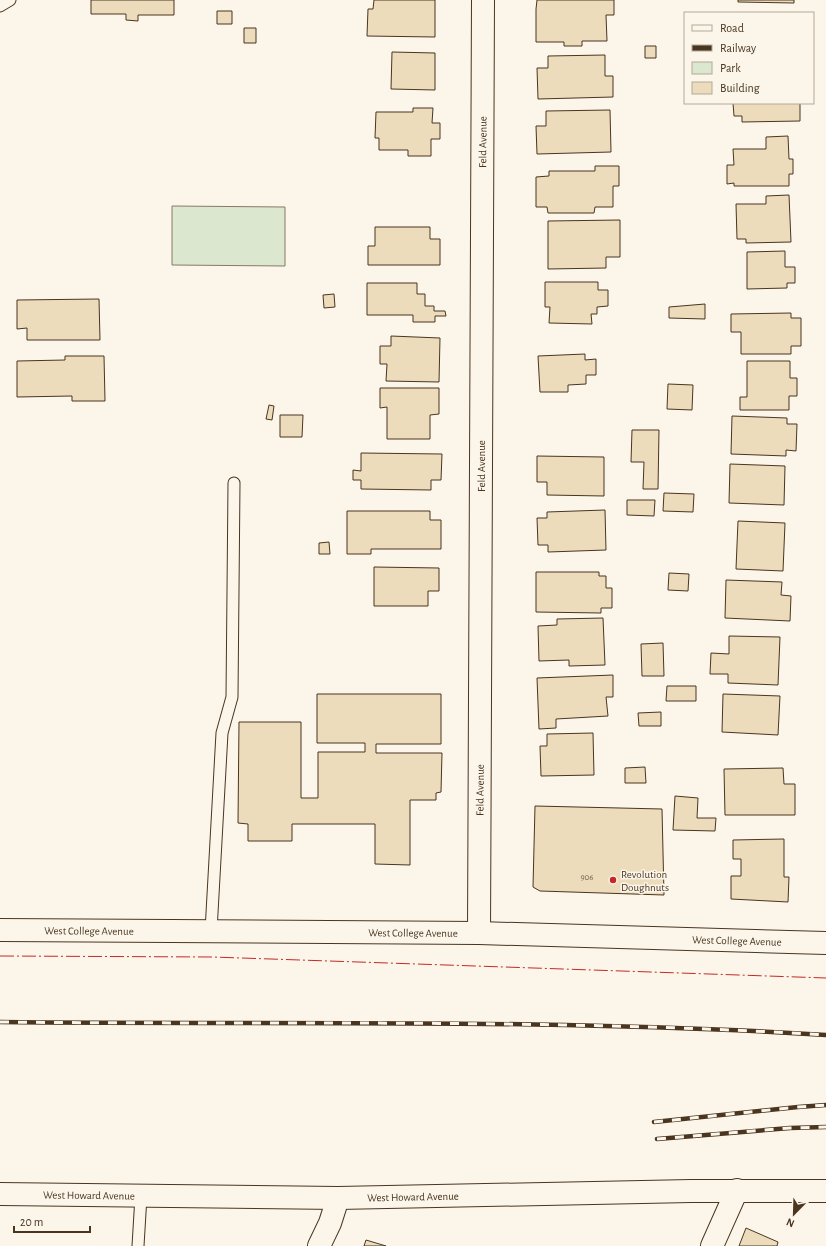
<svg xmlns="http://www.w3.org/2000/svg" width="826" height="1246" viewBox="0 0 826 1246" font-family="'Alegreya Sans',sans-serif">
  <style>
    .green { fill: #dce7d0; stroke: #887966 }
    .building { fill: #ecdcbc; stroke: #4a3520 }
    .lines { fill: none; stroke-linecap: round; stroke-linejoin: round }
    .service-casing { stroke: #4a3520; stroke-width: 13 }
    .minor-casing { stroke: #4a3520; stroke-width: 24 }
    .secondary-casing { stroke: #4a3520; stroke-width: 24 }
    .primary-casing { stroke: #4a3520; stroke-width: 24 }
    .service { stroke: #fbf6e9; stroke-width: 11 }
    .minor { stroke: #fbf6e9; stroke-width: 22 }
    .secondary { stroke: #fbf6e9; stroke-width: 22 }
    .primary { stroke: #fbf6e9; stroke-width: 22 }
    .rail-casing { stroke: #4a3520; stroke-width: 4.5 }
    .rail { stroke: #fbf6e9; stroke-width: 3; stroke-dasharray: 9; stroke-linecap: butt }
    .power { stroke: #c62828; stroke-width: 1; stroke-dasharray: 14 3 2 3; stroke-linecap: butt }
    .poi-dot { fill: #c62828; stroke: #fbf6e9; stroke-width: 1.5 }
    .labels { text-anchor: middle; stroke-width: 3; stroke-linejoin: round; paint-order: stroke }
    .number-label { font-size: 9px; fill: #725f47 }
    .street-label { font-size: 11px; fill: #4a3520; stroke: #fbf6e9 }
    .poi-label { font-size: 11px; fill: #4a3520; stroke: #fbf6e9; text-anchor: start }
  </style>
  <rect width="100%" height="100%" fill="#fbf6e9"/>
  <path class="green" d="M172,206L285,207V266L172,265Z"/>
  <path class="building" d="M91,0H174V15H138V21L126,20V14H91Z
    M374,0H435V37L367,36L368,9H373Z
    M537,0H614V15H606L607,41H582V46H564V42H536V9Z
    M738,0H794V3L738,2Z
    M217,11H232V24H217Z
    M244,28H256V43H244Z
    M645,46H656V58H645Z
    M392,52L435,53V90L391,89Z
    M605,55V76H613V97L538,99L537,68H548V56Z
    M733,103H800V121L742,122V116H734Z
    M413,108H433L432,123H440V139H431V156H408V150H379V138H375L376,112H413Z
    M610,110L611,152L537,154L536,126H546V111Z
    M788,136L789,159H793V174H789V186H734V183L727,184V165H734L733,149H766V137Z
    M595,166H619V186H613V207H595L594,213H548L547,207H536V177L549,176V171H595Z
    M789,195L791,242L746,243V239H737L736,204H766V196Z
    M620,220V257H606V268L548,269V221Z
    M375,227H430V239H440V265H368V246H375Z
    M785,251V267H795V283H787V288L747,289V252Z
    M545,282H598V290H608V306L597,307V314H591L592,324L549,323L550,307H545Z
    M367,283H417V294H425V306H434V311H445L446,316H435V322H413V315H367Z
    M334,294L335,307L324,308L323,295Z
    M99,299L100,340H27V328L17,329V300Z
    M705,304V319L669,318V307Z
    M791,313V318H801V346H791V354H741V332H731V314Z
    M391,336L440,338L439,382L386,381L387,364H380V346H391Z
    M585,354V360L596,359V375H586V384L568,385V392H540L538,356Z
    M65,356H104L105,401H72V396L17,397V361L65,360Z
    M747,361H790V378H797V396H789V410H740V397H747Z
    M668,384L693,385L692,410L667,409Z
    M380,388H439V414L430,415V439H387V407L380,408Z
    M269,405L274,406L272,420L266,419Z
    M280,415H303L302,437H280Z
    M732,416L787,418V424H797L796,451L786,450V456L731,454Z
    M632,430H659L658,489H643L644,462H631Z
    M361,453L442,454L441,480H431V490L361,489V480H353V470L361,471Z
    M537,456L604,457V496L547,495V482H537Z
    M730,464L785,466L784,505L729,503Z
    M664,493L694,494L693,512L663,511Z
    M627,500H655L654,516L627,515Z
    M605,510L606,550L548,552V545H538L537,518H547V512Z
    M347,511H430V520H441V549H371V554H347Z
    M738,521L785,523L783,571L736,569Z
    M329,542L330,554H319V543Z
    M374,567L439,568V591H428V606H374Z
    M536,572H599V576H606V588H612V608H601V613L536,612Z
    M669,573L689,574L688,591L668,590Z
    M726,580L782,582L781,595L791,596L790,621L725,618Z
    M603,618L605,665L569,666V660L539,661L538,626L557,625V619Z
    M729,636L780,637L778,685L728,683V674H710L711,653L729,654Z
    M663,643L664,676H642L641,644Z
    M613,675V697H606L608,716L556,719V728L539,729L537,678Z
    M667,686H696V701H666Z
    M317,694H441V744H376V753H442L441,792L436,793V800H410V865L375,864V824H292V841H248V824L238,823L239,722H301V798H318V752H365V743H317Z
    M723,694L780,696L778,735L722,732Z
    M661,712V726H639L638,713Z
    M593,733L594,775L541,776L540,746H547V734Z
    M645,767L646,783H625V768Z
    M783,768L784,784H795V815H725L724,769Z
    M675,796L698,798L697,818H716L715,831L673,830Z
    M535,806L662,809L664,895L540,891L533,887Z
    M784,839V877H789L788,902L731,899V876H741V859H733V840Z
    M746,1228L778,1242L777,1246H739Z
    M366,1240L386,1246H364Z"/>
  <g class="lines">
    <g class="service-casing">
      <path id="service" d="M0,6L10,0
        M211,931L222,733L232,697L234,483
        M138,1246L141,1196"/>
    </g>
    <g class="minor-casing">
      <g id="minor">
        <path id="s1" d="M479,933L483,0"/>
        <path d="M319,1246L330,1223L338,1198"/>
        <path d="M712,1246L737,1190"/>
      </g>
    </g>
    <g class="secondary-casing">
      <g id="secondary">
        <path id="s2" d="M0,1194L338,1198L691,1191H826"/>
      </g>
    </g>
    <g class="primary-casing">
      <g id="primary">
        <path id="s3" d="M0,930L479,933L826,943"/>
      </g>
    </g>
    <use href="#service" class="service"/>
    <use href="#minor" class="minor"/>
    <use href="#secondary" class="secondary"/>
    <use href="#primary" class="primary"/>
    <g class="rail-casing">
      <path id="rail" d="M0,1022C275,1025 551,1018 826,1035
        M654,1122L798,1107L826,1105
        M657,1139L790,1128L826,1127"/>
    </g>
    <use href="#rail" class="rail"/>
    <path class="power" d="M0,956L212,957L826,978"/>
  </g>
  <circle class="poi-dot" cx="613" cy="880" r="4"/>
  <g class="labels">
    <g class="number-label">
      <text x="587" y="880">906</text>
    </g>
    <g class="street-label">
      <text dy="4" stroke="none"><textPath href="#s1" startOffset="791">Feld Avenue</textPath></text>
      <text dy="4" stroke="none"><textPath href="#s1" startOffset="467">Feld Avenue</textPath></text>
      <text dy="4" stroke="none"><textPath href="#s1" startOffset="143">Feld Avenue</textPath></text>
      <text dy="4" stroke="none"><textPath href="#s3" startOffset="89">West College Avenue</textPath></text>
      <text dy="4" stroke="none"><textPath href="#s3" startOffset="413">West College Avenue</textPath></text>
      <text dy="4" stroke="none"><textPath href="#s3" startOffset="737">West College Avenue</textPath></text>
      <text dy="4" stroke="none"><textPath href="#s2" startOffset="89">West Howard Avenue</textPath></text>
      <text dy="4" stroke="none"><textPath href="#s2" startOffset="413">West Howard Avenue</textPath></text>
    </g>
    <g class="poi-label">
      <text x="621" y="878">Revolution<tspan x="621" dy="13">Doughnuts</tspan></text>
    </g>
  </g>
  <rect x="684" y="12" width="130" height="92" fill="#fbf6e9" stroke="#b4a999"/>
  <rect x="692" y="25" width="20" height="6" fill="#fbf6e9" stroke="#b4a999"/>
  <text x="720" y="32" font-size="12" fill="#4a3520">Road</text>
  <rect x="692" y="45" width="20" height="6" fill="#4a3520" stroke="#b4a999"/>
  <text x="720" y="52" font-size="12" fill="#4a3520">Railway</text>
  <rect x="692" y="62" width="20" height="12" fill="#dce7d0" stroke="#b4a999"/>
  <text x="720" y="72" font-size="12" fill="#4a3520">Park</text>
  <rect x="692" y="82" width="20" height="12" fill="#ecdcbc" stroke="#b4a999"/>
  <text x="720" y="92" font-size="12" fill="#4a3520">Building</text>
  <g transform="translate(794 1214) rotate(203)" stroke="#fbf6e9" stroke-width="3" paint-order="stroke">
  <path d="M0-3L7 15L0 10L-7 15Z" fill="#4a3520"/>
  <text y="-6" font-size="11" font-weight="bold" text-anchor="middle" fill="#4a3520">N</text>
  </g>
  <path d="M14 1226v6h76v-6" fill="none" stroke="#4a3520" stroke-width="2"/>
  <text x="20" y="1226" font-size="12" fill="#4a3520" stroke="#fbf6e9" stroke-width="3" paint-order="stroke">20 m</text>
</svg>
